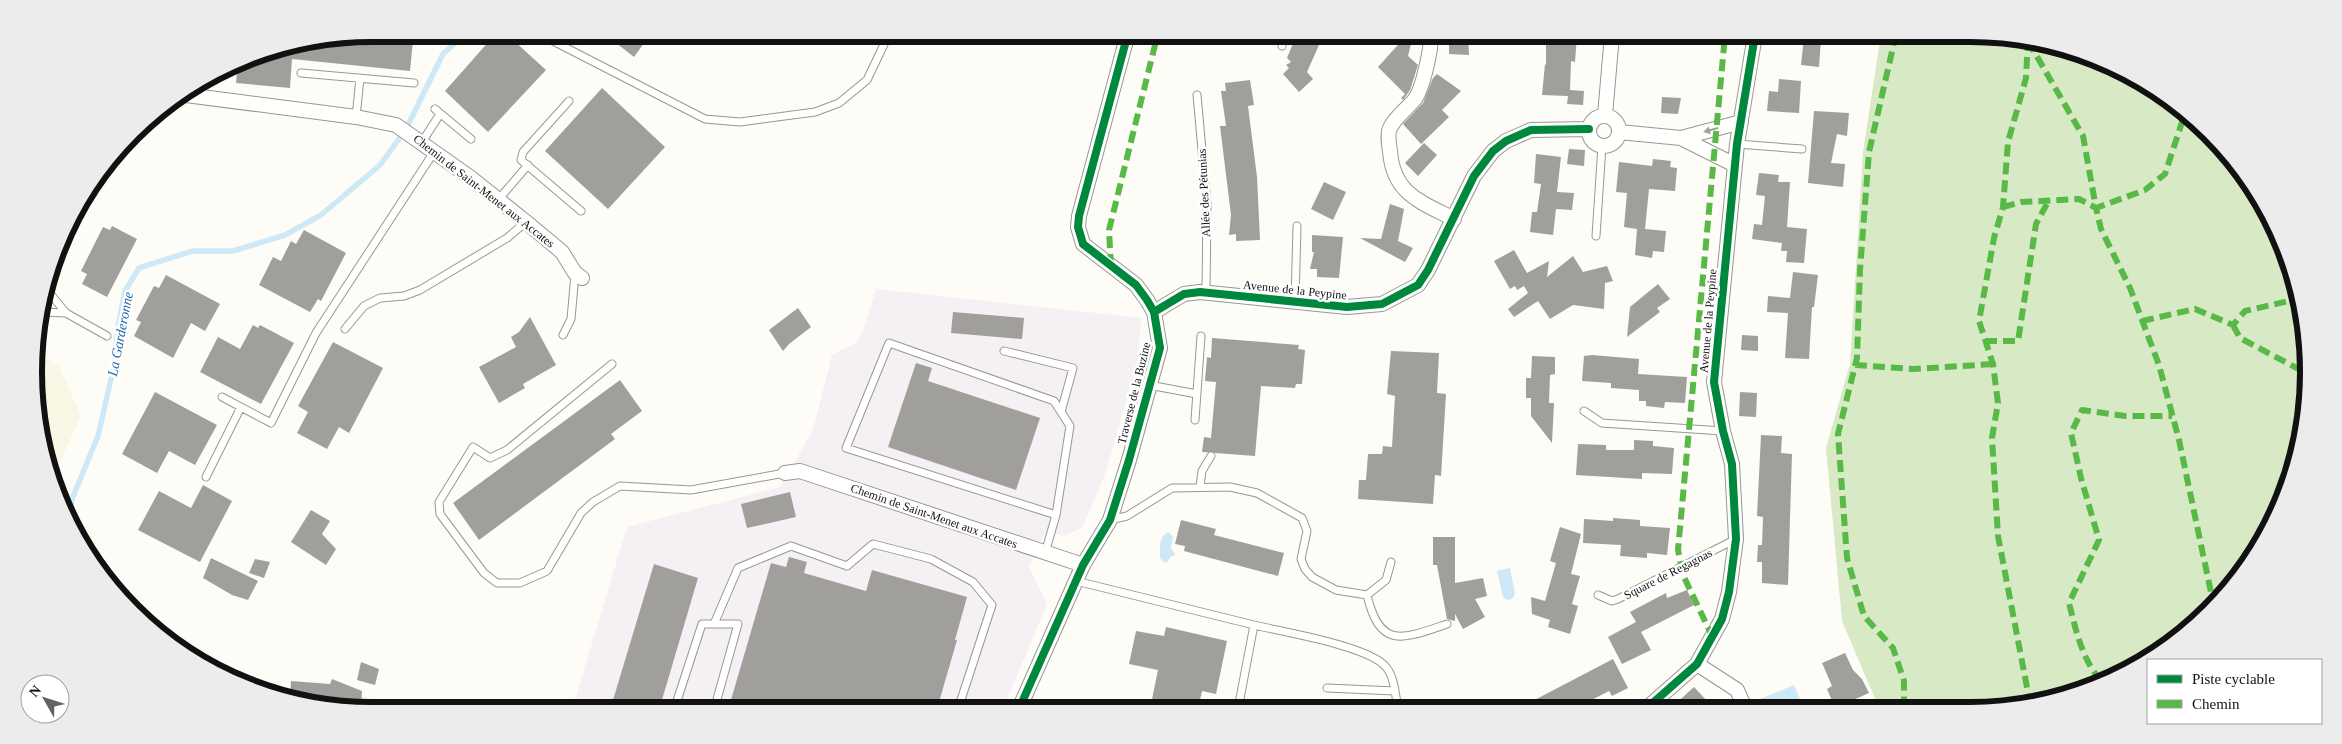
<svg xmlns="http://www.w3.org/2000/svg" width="2342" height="744" viewBox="0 0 2342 744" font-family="Georgia,serif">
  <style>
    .industrial { fill: #f5f0f3 }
    .farmland { fill: #f9f7e4 }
    .forest { fill: #d8eac5 }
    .water { fill: #cde8f7 }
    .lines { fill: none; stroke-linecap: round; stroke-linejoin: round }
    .stream { stroke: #cde8f7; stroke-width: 5.5 }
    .building { fill: #a19f9c }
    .lane-casing { stroke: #979795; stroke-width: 9 }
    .street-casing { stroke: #979795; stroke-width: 16 }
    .lane { stroke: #fffffe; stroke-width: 7 }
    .street { stroke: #fffffe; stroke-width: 14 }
    .quiet { stroke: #58b947; stroke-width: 6; stroke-dasharray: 12 6; stroke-linecap: butt }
    .cycleway-casing { stroke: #fff; stroke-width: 11 }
    .cycleway { stroke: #00873e; stroke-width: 8 }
    .oneway { fill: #a0a09f }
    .labels { text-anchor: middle; stroke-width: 5; stroke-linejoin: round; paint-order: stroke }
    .street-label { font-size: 12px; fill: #111; stroke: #fff }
    .water-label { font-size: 14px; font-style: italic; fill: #1768a6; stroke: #fff }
    .rim { fill: none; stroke: #111; stroke-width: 6 }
  </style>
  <rect width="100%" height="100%" fill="#fdfcf7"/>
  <path class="industrial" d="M876,289L1142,318L1136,367L1105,474L1082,528L1064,536L1046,531L1029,567L1047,604L1003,709L572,710L627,527L780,487L813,430L832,355L856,343L864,328Z"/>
  <path class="farmland" d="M36,354L59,366L81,416L53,476L45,459L34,394Z"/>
  <path class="forest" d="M1881,34H1970L2036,40L2100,60L2158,91L2213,138L2251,184L2283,243L2302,306L2308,372L2302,438L2263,541L2193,626L2119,675L2014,707L1879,708L1842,621L1826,448L1850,364L1863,152Z"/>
  <path class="water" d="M1169,532L1173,537L1171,547L1175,555L1170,557L1168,562H1164L1160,558C1160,548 1159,534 1169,532Z
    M1510,568L1515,594L1512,599L1507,600L1503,597L1497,571Z
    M1794,685L1802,704L1792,708H1761L1758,700Z"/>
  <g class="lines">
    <path class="stream" d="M70,514L72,499L98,436L114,366L118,327L125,291L139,268L192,251H233L285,235L321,215L380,165L406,129L443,54L458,40"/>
  </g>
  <path class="building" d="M1546,35H1577L1575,62L1571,61L1570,90L1584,91L1583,105L1567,104L1568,96L1542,95L1545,64L1546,65Z
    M1296,36H1323L1307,72L1313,79L1299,92L1283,74L1289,68L1286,65L1291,62L1287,58Z
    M1406,36H1413L1408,56L1418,65L1410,90L1403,100L1401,98L1405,94L1378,67Z
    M1449,36H1468L1469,55L1449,54Z
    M1804,37L1821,39L1819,67L1801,65Z
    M491,39H512L546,70L488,132L445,91Z
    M611,39H647L634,57Z
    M306,40H413L410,71L292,59L290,88L236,83L238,62L243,59Z
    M1437,74L1461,91L1442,110L1449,117L1421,144L1403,124L1423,103L1433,78Z
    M1779,79L1801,81L1799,113L1767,111L1769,91L1778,92Z
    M1250,80L1254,105L1248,106L1257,177L1260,240L1236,241V234L1229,235L1231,215L1220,126H1226L1221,91H1226L1225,83Z
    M602,88L665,147L608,209L545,151Z
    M1662,97L1681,98L1678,114L1661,113Z
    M1814,111L1849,113L1847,136L1837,134L1831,163L1845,164L1843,187L1808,183Z
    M1424,143L1437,155L1418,176L1405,163Z
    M1569,149L1585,150L1584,166L1567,164Z
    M1536,154L1561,157L1557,192L1574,193L1572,210L1556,209L1553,235L1530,232L1532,212H1537L1541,184L1534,183Z
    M1653,159L1671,161L1670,167L1677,168L1675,191L1649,189L1645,229L1666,231L1664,252L1653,251L1652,258L1635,255L1637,229L1624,227L1627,193L1616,192L1619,162L1652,166Z
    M1759,173L1779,175L1778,182H1790L1787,227L1807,229L1804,263L1786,262L1787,251H1781L1782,243L1752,239L1754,224L1762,225L1765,196L1756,195Z
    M1324,182L1346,192L1333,220L1311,209Z
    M1390,204L1404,209L1398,241L1413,248L1405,262L1360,238L1381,239Z
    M112,226L137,239L107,297L82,284L87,274L81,271L103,227L110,230Z
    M304,230L346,253L321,301L318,299L310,312L259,285L273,257L281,261L291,241L296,244Z
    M1312,235L1343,237L1339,278L1317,277V269H1310L1314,252H1312Z
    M1514,250L1527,273L1549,261L1547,277L1573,256L1583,272L1607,266L1613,281L1605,283L1604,309L1573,305L1550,319L1538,301L1514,317L1508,309L1528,293L1524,286L1517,290L1515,286L1510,289L1494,261Z
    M1793,272L1818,275L1814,307H1812L1809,359L1785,358L1788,313L1767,312L1768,296L1790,298Z
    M166,275L220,304L205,331L191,323L173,358L134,336L141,322L136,320L154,286L159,288Z
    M1658,284L1670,299L1657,308L1660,312L1627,337L1630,307Z
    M798,308L811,327L789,344L783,351L769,330Z
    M953,312L1024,318L1022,339L951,333Z
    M530,317L556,365L523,384L525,388L499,403L479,367L516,347L511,337L519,332Z
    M253,325L258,328L260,325L294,343L261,404L200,372L218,337L240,349Z
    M1742,335L1758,336V351L1741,350Z
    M1212,338L1299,345L1298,349L1305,350L1302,384H1296L1295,388L1261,386L1255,456L1202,452L1204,437L1211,438L1216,382L1205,381L1207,357L1211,358Z
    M333,342L383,368L349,433L339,427L327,449L297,433L308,412L298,406Z
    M1391,351L1439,353L1437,393L1446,394L1441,476L1435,475L1433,504L1358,499L1359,480H1366L1368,454H1382L1383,446L1392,447L1395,396L1387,394Z
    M1592,355L1639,359L1638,374L1687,377L1685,403L1665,402L1664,408L1646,406V401H1639V390L1611,388V383L1582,381L1584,356Z
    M1532,356L1555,357V374L1550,375L1549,403H1554L1552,443L1531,416V398H1526V378H1531Z
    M916,363L932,368L928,381L1040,418L1016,490L888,447Z
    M620,380L642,411L611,434L615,439L479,540L453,503Z
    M155,392L217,425L195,465L169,451L157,473L122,454Z
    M1740,392L1757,393L1756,417L1739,416Z
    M1761,435L1782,436L1781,453L1792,454L1788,585L1762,583V562H1757L1758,545H1762L1763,517L1757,516Z
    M1634,440L1653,441V446L1674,448L1672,474L1642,473V479L1576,475L1578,444L1606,445V450H1634Z
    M203,485L232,501L200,562L138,530L159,491L191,508Z
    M790,492L796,517L747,528L741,504Z
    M311,510L330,521L322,534L336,549L326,565L291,542Z
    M1613,518L1640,520V526L1670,528L1667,555L1647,553V558L1620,556L1621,545L1583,543L1584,519L1613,521Z
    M1181,520L1216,529L1214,535L1284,553L1278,576L1184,551L1185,546L1175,544Z
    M1560,527L1581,534L1571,574L1580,576L1572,604L1578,606L1570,634L1548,627L1550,620L1532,614L1531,597L1545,601L1556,563L1550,561Z
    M1433,537H1455V583L1483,578L1487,596L1475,599L1485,617L1463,629L1455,614V621L1447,619L1437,565H1433Z
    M789,557L807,562L804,573L866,591L872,570L967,597L955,640H957L937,709L728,710L771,563L786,567Z
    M211,558L258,581L248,600L232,595L203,578Z
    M255,559L270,562L264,578L249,573Z
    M654,564L698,578L659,710H610Z
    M1687,590L1694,605L1641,632L1651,650L1622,664L1608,637L1636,622L1630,612L1666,593L1667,598Z
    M1166,627L1227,641L1216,694L1202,691L1198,709H1150L1158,670L1129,664L1136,631L1164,636Z
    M1845,653L1853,670L1862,679L1869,693L1835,708L1827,689L1832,686L1822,663Z
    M1613,659L1628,688L1612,696L1609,691L1576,708H1519Z
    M361,662L379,669L375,685L357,680Z
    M332,679L362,691L361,709L305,703L290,699L291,681L330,684Z
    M1694,687L1707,701L1699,708H1671Z"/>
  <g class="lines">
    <g class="lane-casing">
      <path id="lane" d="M549,39L705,119L740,122L815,112L839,103L867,80L887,38
        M1282,46V36
        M301,73L414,83
        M1197,95L1207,205L1206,292
        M569,101L523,152L521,160L581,211
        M435,109L471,139
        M356,117L360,78
        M422,142L440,114
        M1737,144L1802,149
        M498,200L528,165
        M1596,236L1602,146
        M48,291L66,313
        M1295,302L1297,226
        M42,312L66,313L107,336
        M345,329L364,306L380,298L404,296L420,290L507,238L526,222
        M563,335L571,319L575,274
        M1004,351L1073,368L1061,412
        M612,364L507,450L490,458L473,447L439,502L440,514L484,573L497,583H520L547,571L581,513L593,502L620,486L691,490L785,473
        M1149,385L1197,394
        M222,397L271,423L316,333L434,152
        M1584,411L1602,423L1723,431
        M1195,420L1201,336
        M206,477L241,407
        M1200,487L1202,471L1211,456
        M1110,520L1127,516L1172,488L1230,487L1257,493L1302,518L1307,531L1301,559L1305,569L1312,577L1336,590L1367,595L1386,580L1391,562
        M1045,553L1056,515L1070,426L1054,401L889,343L846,448L1056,515
        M1076,581L1254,625L1238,709
        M1367,595C1380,650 1403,639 1447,624
        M1598,595L1612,601L1618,599L1736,539
        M714,624L738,568L791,546L847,566L873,544L931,559L973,582L992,605L958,709
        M1254,625C1283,632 1369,646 1386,667C1395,678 1395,695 1398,708
        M1327,688L1395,691
        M674,710L702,624H738L714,710"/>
    </g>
    <g class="street-casing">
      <path id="street" d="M1431,36C1431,50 1423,88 1415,99C1407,109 1395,117 1390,128C1387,134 1389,144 1390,151C1393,194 1421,202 1454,219
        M186,95L356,117L396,125L471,178L526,222L562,252L575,273L582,278
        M1605,115L1612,35
        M1589 131a15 15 0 1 1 30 0a15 15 0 1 1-30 0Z
        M1619,132L1681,138L1741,122
        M1681,138L1735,165
        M1154,312L1184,294L1200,292L1347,307L1382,304L1418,285L1428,270L1474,176L1493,151L1506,141L1531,130L1589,129
        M785,473L800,471L1083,565
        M1697,664L1737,690L1745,708
        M1647,708L1697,664L1722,619L1729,592L1736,539L1732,464L1723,431L1714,382L1737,144L1755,35
        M1019,709L1083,565L1110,520L1129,460L1160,348L1154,312L1147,300L1136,285L1083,244L1078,227L1079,216L1127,37"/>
    </g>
    <use href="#lane" class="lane"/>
    <use href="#street" class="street"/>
    <path class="quiet" d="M1896,34L1869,152L1860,270L1857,358L1838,434L1847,558L1864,616L1893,648L1904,681V708
      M2028,39L2026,78L2008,142L2003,207L1994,238L1979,321L1993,364L1998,403L1992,438L1998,536L2030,703
      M2028,41L2083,136L2096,208L2145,190L2165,174L2185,113
      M2003,207L2022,202L2079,199L2096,208L2101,229L2130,288L2159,365L2179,440L2213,602
      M1111,266L1109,230L1157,37
      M2142,321L2195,309L2233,325L2245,311L2293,300L2299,296
      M2233,325L2240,338L2308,374
      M1985,341H2018L2036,224L2049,200
      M1855,365L1914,369L1993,364
      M1713,638L1683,575L1678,550L1725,35
      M2101,681C2082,659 2076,631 2069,603L2099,540L2081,478L2071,433L2082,410L2125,416H2172"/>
    <g class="cycleway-casing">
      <path id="cycleway" d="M1154,312L1184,294L1200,292L1347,307L1382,304L1418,285L1428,270L1474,176L1493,151L1506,141L1531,130L1589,129
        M1647,708L1697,664L1722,619L1729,592L1736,539L1732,464L1723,431L1714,382L1737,144L1755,35
        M1019,709L1083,565L1110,520L1129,460L1160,348L1154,312L1147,300L1136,285L1083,244L1078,227L1079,216L1127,37"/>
    </g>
    <use href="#cycleway" class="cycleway"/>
  </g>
  <defs><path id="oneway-solid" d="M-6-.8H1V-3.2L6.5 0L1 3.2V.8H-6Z" transform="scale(1.25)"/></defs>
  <use class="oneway" href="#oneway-solid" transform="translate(1711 130) rotate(165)"/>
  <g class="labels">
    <g class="street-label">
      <text transform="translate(484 191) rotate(38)" y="4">Chemin de Saint-Menet aux Accates</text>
      <text transform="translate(1204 193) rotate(-93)" y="4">Allée des Pétunias</text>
      <text transform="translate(1295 290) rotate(6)" y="4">Avenue de la Peypine</text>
      <text transform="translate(1708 321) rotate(-85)" y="4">Avenue de la Peypine</text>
      <text transform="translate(1134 393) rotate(-76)" y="4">Traverse de la Buzine</text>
      <text transform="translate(934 516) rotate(19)" y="4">Chemin de Saint-Menet aux Accates</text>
      <text transform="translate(1668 574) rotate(-27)" y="4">Square de Regagnas</text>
    </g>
    <g class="water-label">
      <text transform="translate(120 334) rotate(-79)" y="5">La Garderonne</text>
    </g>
  </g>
  <path d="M0 0H2342V744H0ZM372 42H1970A330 330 0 0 1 2300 372V372A330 330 0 0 1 1970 702H372A330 330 0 0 1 42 372V372A330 330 0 0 1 372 42Z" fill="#ececec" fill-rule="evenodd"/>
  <path class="rim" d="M372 42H1970A330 330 0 0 1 2300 372V372A330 330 0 0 1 1970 702H372A330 330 0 0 1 42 372V372A330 330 0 0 1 372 42Z"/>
  <rect x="2147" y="659" width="175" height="65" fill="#ffffff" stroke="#a0a0a0"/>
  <rect x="2157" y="675" width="25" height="8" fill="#00873e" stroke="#a0a0a0"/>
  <text x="2192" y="684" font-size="15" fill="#111111">Piste cyclable</text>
  <rect x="2157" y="700" width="25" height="8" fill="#58b947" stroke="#a0a0a0"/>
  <text x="2192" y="709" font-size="15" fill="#111111">Chemin</text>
  <g transform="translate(45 699) rotate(309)"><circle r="24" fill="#ffffff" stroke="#a0a0a0"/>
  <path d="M0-4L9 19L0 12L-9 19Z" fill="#646362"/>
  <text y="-8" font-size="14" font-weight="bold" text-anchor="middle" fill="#111111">N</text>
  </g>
</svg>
